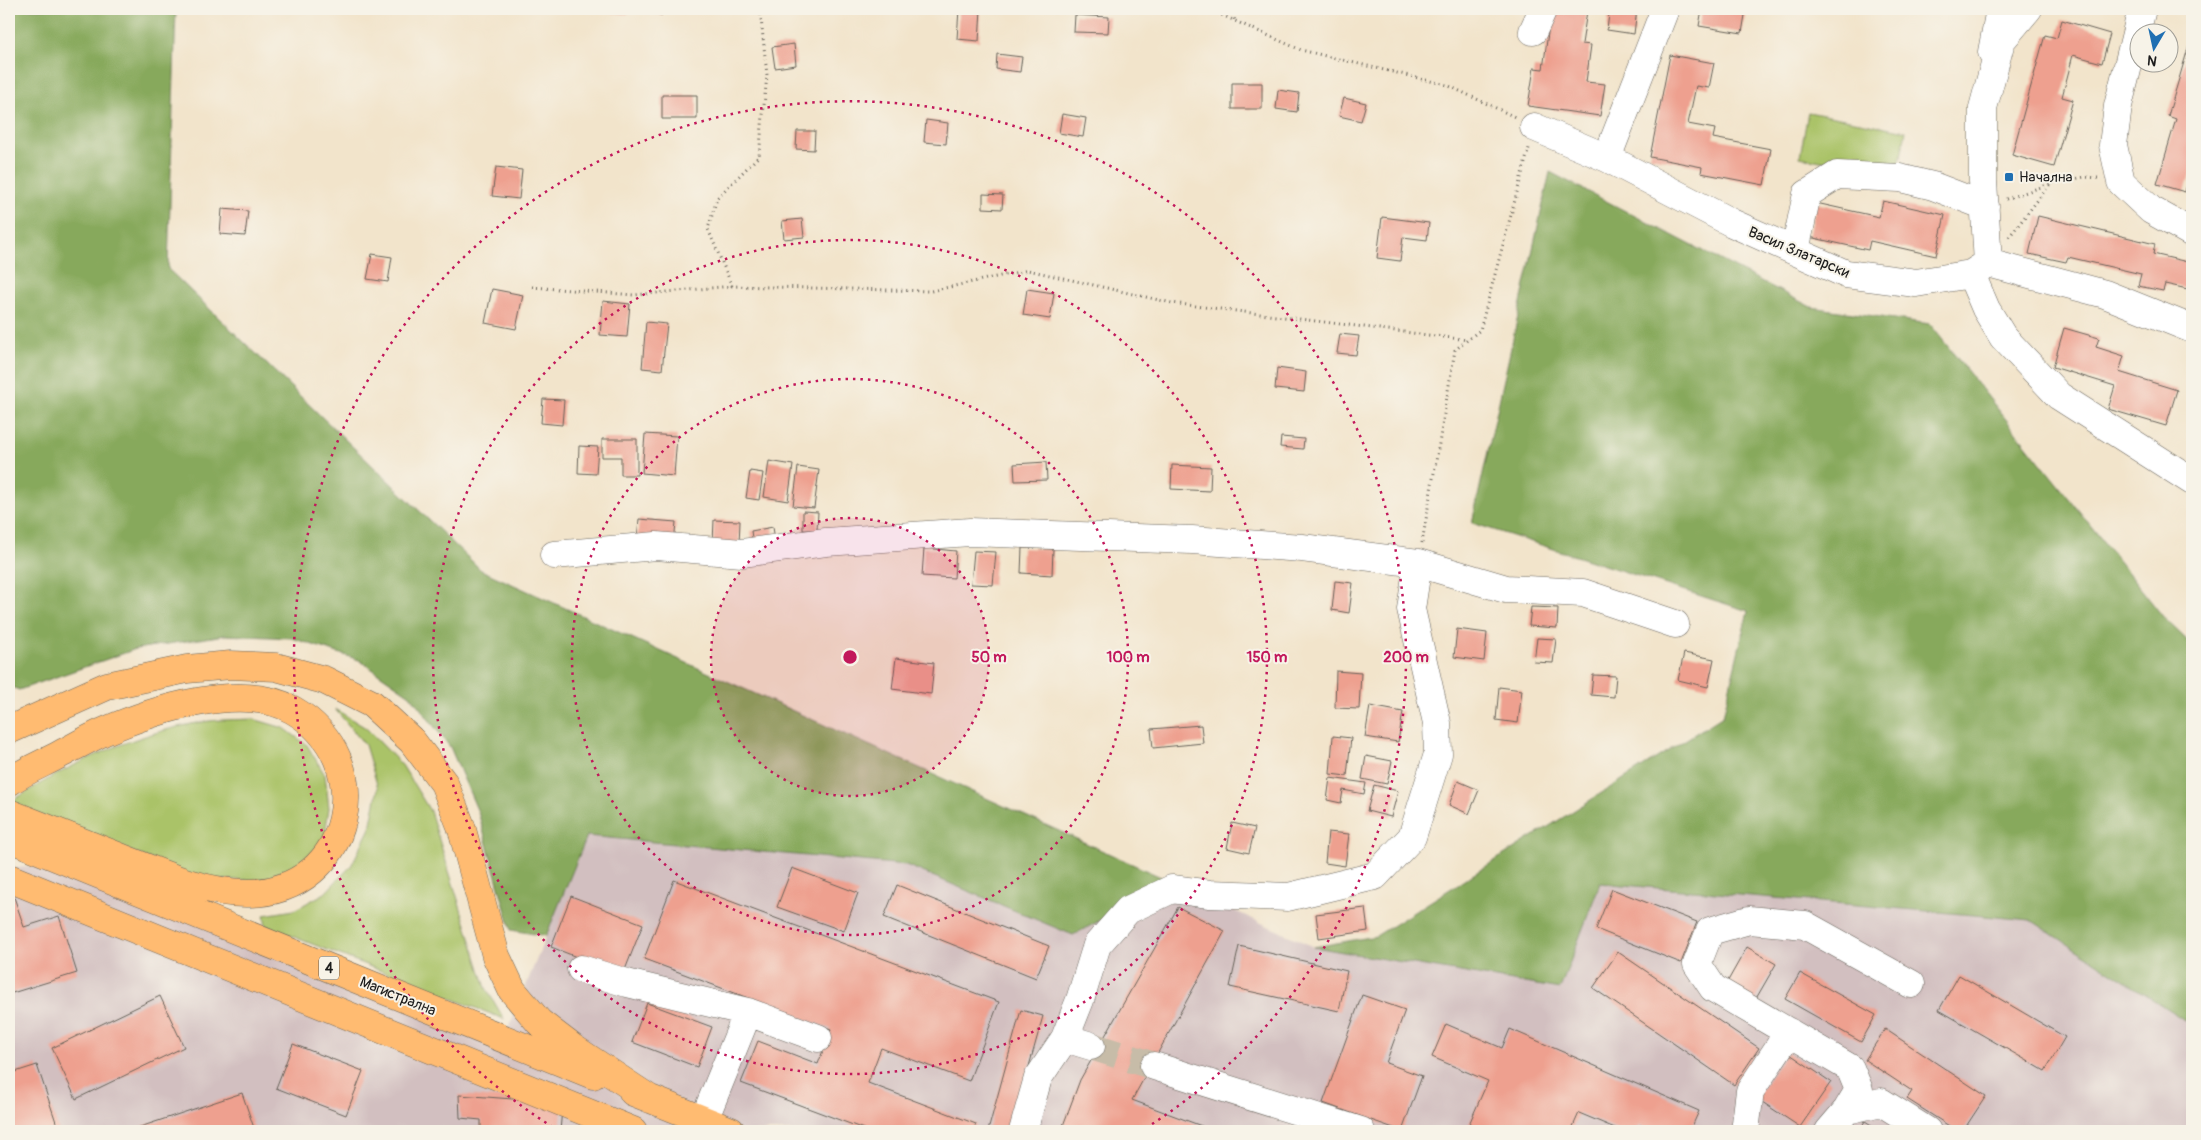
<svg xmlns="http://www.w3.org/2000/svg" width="2201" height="1140" viewBox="0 0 2201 1140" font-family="Pangolin,sans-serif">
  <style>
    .industrial { fill: #d2bfc0 }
    .green { fill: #aac368; stroke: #637042 }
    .forest { fill: #87a95c; stroke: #52623c }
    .building { fill: #eea08f }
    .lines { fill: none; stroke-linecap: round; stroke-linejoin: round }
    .minor-tunnel { stroke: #c7bca8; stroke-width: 28; stroke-dasharray: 28 14; stroke-linecap: butt }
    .minor-casing { stroke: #676259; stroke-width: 29 }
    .major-casing { stroke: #676259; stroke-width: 29 }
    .path { stroke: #676259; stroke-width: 3; stroke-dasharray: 1 4; stroke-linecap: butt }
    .minor { stroke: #fff; stroke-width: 28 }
    .major { stroke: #ffbb71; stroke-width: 28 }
    .ring { fill: none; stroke: #c2185b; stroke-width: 2.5; stroke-dasharray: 2.5 5 }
    .poi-dot { fill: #1f6fb2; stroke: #f7f3e8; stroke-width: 2 }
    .labels { text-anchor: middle; stroke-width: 4; stroke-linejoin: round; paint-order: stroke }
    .shield { fill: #f7f3e8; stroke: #5e5c59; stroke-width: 1 }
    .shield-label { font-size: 14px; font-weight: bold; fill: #1c1c1c }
    .poi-label { font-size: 15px; fill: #1c1c1c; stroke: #f7f3e8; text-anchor: start }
    .street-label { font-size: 15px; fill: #1c1c1c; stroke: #f7f3e8 }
    .centre { fill: #c2185b; stroke: #f7f3e8; stroke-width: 2.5 }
    .ring-label { font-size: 15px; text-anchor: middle; font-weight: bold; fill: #c2185b; stroke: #f7f3e8; stroke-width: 4; stroke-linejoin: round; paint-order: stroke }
  </style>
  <rect width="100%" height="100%" fill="#f7f3e8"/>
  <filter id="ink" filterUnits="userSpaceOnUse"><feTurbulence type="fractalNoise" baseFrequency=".02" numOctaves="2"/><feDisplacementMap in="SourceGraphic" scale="10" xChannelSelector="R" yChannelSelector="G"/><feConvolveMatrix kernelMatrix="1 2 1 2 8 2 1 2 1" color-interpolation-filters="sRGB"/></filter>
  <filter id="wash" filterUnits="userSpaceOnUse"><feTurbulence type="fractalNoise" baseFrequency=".0096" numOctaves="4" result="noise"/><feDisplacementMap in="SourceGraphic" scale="20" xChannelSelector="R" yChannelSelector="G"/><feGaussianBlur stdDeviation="1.12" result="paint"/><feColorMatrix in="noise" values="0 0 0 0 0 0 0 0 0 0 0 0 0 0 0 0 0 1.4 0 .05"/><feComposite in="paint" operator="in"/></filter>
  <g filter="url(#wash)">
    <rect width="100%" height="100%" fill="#f2e4cb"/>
    <path class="industrial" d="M587,836L906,865L1073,935L1172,882L1314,947L1560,989L1600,883L2031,920L2192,1025V1131H9V870L60,860L504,1039Z"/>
    <path class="green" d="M1808,112L1906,131L1897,176L1800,157Z
      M335,709L366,728L402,765L430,811L486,988L504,1019L266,926L264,915L294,910L325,893L351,866L370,828L378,788L365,745Z
      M253,719L284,728L307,745L325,775L329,808L324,840L304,868L278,880H203L9,803C67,765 134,733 203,722C219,719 237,720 253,719Z"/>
    <path class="forest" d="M9,9H176L168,269L481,570L1172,882L1073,935L906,865L587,836L546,936L511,930L478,812L450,747L410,695L359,660L292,638L225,635L136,649L19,690L9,686Z
      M1550,172L1811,307L1930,324L2165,619L2192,645V1025L2031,920L1600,883L1560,989L1314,947L1376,936L1723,716L1748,611L1472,523Z"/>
    <g id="blocks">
      <path class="building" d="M611,9H628V14L610,13Z
        M645,9H663L662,15L645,13Z
        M959,9H981L979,41L957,39Z
        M1560,9H1637L1634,34L1607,30L1609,14L1587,11L1582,44L1591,45L1586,82L1605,84L1600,116L1528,106L1534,68L1543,69L1551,11L1560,12Z
        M1702,9H1746L1742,33L1699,26Z
        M1075,15L1109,17L1108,33L1074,32Z
        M2062,20L2110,34L2102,63L2073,55L2062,97L2073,100L2054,167L2012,155L2045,35L2057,38Z
        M2192,35V167L2185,192L2157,184L2176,119L2168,116Z
        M794,44L796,65L775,68L772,47Z
        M997,54L1022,57L1020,72L996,69Z
        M1670,55L1714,63L1709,88L1696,86L1688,124L1715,129L1713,138L1771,149L1764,185L1701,173L1702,167L1650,157Z
        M1232,83H1262V109H1232Z
        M1278,90L1299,93L1297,112L1276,109Z
        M662,95H697V119H662Z
        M1344,98L1366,103L1361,121L1339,116Z
        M1062,114L1086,118L1083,137L1059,133Z
        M926,120L948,123L946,144L924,142Z
        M797,131H815L814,150L796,149Z
        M496,167L522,170L519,199L492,196Z
        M983,194L1003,195L1002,209L983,208Z
        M1883,201L1945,215L1936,256L1870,241L1868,250L1809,237L1816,203L1879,217Z
        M222,209L248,211L245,236L220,234Z
        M2038,216L2155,244L2153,254L2192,263V290L2165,284L2163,291L2138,286L2141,274L2068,257L2066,262L2029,254Z
        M1382,217L1429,223L1427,240L1403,237L1400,261L1377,258Z
        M802,219L804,237L784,239L782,221Z
        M372,254L392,257L388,282L367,279Z
        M492,289L523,295L516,329L485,323Z
        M1027,289L1054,293L1050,319L1023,315Z
        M603,301L630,304L627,337L600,335Z
        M646,322L667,324L662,370L642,368Z
        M2064,328L2099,338L2096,347L2124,356L2119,372L2177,390L2166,426L2108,409L2115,386L2053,367Z
        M1340,334L1359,336L1356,355L1337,353Z
        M1277,368L1306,372L1304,392L1275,389Z
        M543,399L564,400L562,425L541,423Z
        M645,434L677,436L674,476L642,473Z
        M1281,437L1304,439L1303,449L1280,447Z
        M602,439H637V475H621V457H602Z
        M579,446L598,447L596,474L578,473Z
        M769,461L793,465L788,501L764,497Z
        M1046,462L1047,480L1015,481L1014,464Z
        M1172,465L1211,467L1210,491L1171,489Z
        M798,467L819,470L814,508L793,506Z
        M750,471L763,473L759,500L746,498Z
        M803,511L818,512L817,530H803Z
        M639,519L676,522L674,543L637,539Z
        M714,520L740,521L739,545L713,543Z
        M773,527L775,540L753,544L751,531Z
        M924,548L956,551L954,578L922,576Z
        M1022,548L1053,549L1052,575L1021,573Z
        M974,551L996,552L993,585L971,584Z
        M1335,581L1353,583L1349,613L1332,610Z
        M1531,607L1558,608L1557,628L1529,626Z
        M1457,629L1487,633L1484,661L1454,657Z
        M1537,638L1556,639L1553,663L1534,662Z
        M1684,653L1714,659L1708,687L1678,680Z
        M896,658L934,663L931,694L892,689Z
        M1336,671L1361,673L1359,709L1335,708Z
        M1593,675L1616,676L1614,697L1591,695Z
        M1499,687L1522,690L1518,723L1496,720Z
        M1370,706L1403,712L1398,742L1365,737Z
        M1201,725L1203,743L1153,748L1151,729Z
        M1333,736L1351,738L1347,776L1330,774Z
        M1366,756L1392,761L1387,784L1362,779Z
        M1330,778L1366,783L1364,794L1343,790L1341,803L1327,800Z
        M1458,781L1479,790L1469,814L1449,805Z
        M1374,785L1398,791L1391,817L1367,811Z
        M1232,823L1255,828L1249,853L1227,848Z
        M1328,832L1349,834L1345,866L1325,863Z
        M792,868L858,893L844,931L777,907Z
        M674,880L999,1002L969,1081L881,1048L868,1083L976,1124L973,1131H869L741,1083L758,1041L818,1064L831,1029L644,959Z
        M897,885L1049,946L1036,978L884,917Z
        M1612,889L1697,922L1681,963L1596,929Z
        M12,891L24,927L59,916L77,973L9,994V892Z
        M571,896L643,924L623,975L551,947Z
        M1178,907L1225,931L1132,1100L1215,1131H1061L1080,1080Z
        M1365,908L1368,931L1319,938L1316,914Z
        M1239,946L1347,971L1339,1011L1230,987Z
        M1747,947L1776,964L1754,1002L1725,986Z
        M1618,952L1759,1048L1734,1085L1593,988Z
        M1800,973L1876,1015L1861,1042L1785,999Z
        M1959,975L2065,1037L2045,1071L1939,1010Z
        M1362,995L1405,1010L1386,1063L1422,1076L1402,1131L1323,1103Z
        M160,996L184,1047L76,1099L52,1048Z
        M647,1003L712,1027L697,1067L632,1042Z
        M1021,1010L1043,1016L1011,1131H988Z
        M1446,1024L1502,1048L1510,1029L1699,1111L1690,1131H1653L1640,1125L1637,1131H1622L1579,1113L1571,1131H1466L1488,1081L1432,1057Z
        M1885,1029L1986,1096L1963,1131H1957L1907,1099L1912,1091L1865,1060Z
        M293,1044L363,1071L346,1115L276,1088Z
        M1787,1052L1831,1082L1800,1127L1756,1098Z
        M37,1065L59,1131H9V1074Z
        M242,1093L255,1131H128Z
        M459,1095L540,1101L562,1109L560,1131H481V1120L460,1118Z
        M1865,1121L1881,1131H1859Z"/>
    </g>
  </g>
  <g filter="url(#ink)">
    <use href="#blocks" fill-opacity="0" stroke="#676259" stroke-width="1"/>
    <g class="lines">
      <path class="minor-tunnel" d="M1091,1046L1154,1066"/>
      <g class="minor-casing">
        <path id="minor" d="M2142,9L2118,106L2113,145L2121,182L2151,210L2192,233
          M1533,31L1543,9
          M1992,52L2000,9
          M1534,127L1607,158L1732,223L1846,274L1916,283L1971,274L1988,263L2105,294L2192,329
          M1607,158L1665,9
          M1795,251L1807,194L1837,175L1900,178L1933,186L1985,206
          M1988,263L1983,181V108L2001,41L2028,9
          M1971,274L1986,309L2003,337L2059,396L2192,481
          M554,555L656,546L742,553L826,542L970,532L1192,540L1302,548L1418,563L1506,589L1583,593L1675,624
          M581,969L627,983L748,1012L818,1038
          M1065,1038L1091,1046
          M1154,1066L1361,1131
          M1847,1110L1859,1090L1850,1068L1713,988L1697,964L1710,931L1749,920L1805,925L1911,984
          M704,1120L748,1012
          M1023,1131L1038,1078L1065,1038L1080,1000L1097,945L1128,910L1172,889L1210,894L1288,897L1375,876L1412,837L1438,754L1437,723L1411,609L1418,563
          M1745,1131L1750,1091L1789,1032
          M1829,1131L1847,1110L1881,1102L1927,1131"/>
      </g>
      <g class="major-casing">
        <path id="major" d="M9,730L107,686L187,669L231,665L276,667L324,680L372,704L412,741L444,783L461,826L496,956L512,990L539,1022L573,1048L650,1099
          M9,782C24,771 42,764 59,755C74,747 88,739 103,732C153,710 242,681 293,710C380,760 353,891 249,893C204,894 161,873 120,857C83,842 46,828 9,813
          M9,838L593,1075
          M9,878L633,1131
          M633,1092L731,1131"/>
      </g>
      <path class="path" d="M1208,9L1301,50L1447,85L1515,117
        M1231,9L1235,21
        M2006,199L2050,184
        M2009,237L2051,183L2085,177L2098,178
        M732,286L708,229L717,198L759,156L767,75L760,9
        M532,287L634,295L732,286L931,291L1028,270L1172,303L1468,340
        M1422,543L1455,350L1480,330L1529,148"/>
      <use href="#minor" class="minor"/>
      <use href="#major" class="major"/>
    </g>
  </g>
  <circle cx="850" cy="657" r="139" fill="#c2185b" fill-opacity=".12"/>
  <g class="ring">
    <circle cx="850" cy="657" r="139"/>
    <circle cx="850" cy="657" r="278"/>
    <circle cx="850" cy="657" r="417"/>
    <path d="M559 1131A556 556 0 1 1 1141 1131"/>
  </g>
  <rect class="poi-dot" x="2004" y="172" width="10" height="10" rx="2.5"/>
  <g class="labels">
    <rect class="shield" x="319" y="956.5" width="20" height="23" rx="4"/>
    <g class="shield-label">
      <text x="329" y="973">4</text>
    </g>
    <g class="poi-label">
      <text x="2019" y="182">Начална</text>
    </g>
    <g class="street-label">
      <text transform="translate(1799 252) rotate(23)" y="5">Васил Златарски</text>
      <text transform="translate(398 996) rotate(22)" y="5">Магистрална</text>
    </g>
  </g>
  <circle cx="850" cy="657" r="8" class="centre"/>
  <g class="ring-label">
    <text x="989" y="662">50 m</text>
    <text x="1128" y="662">100 m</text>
    <text x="1267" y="662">150 m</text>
    <text x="1406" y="662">200 m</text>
  </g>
  <rect width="2201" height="1140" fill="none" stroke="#f7f3e8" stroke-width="30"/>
  <g transform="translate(2154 48) rotate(189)"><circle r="24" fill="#f7f3e8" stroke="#9f9d96"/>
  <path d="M0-4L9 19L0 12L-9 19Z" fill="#1f6fb2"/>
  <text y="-8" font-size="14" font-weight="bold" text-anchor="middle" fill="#1c1c1c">N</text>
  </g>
</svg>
